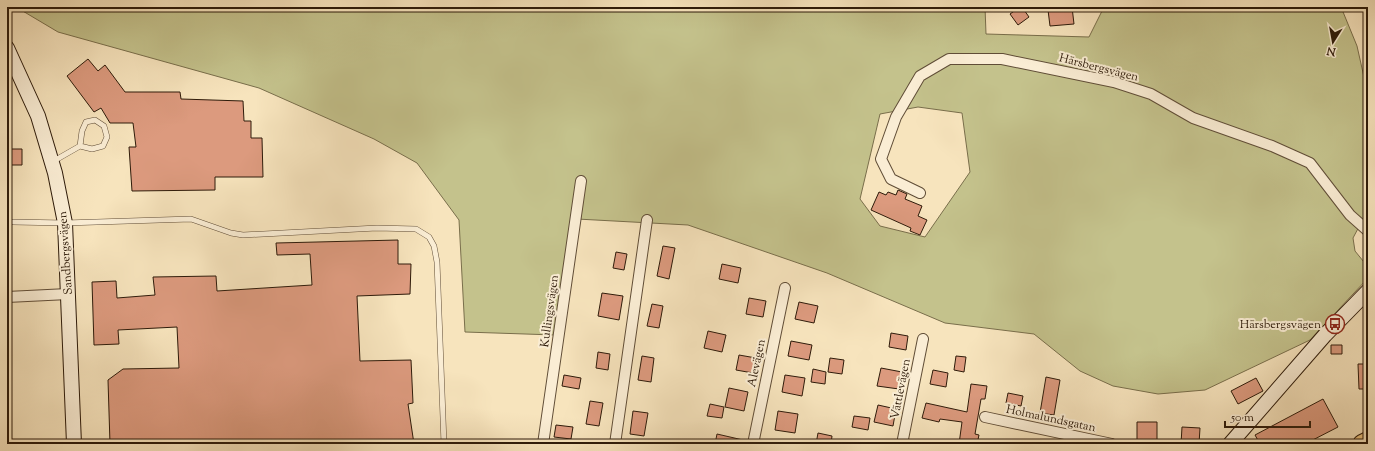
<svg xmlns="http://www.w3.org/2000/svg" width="1375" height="451" viewBox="0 0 1375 451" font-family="'Sorts Mill Goudy',serif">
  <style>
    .green { fill: #c4c28c; stroke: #796e4b; fill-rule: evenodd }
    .building { fill: #dc9a7e; stroke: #2e1b0a }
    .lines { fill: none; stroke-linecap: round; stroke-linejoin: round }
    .lane-casing { stroke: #604d37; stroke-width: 6 }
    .street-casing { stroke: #604d37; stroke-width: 12 }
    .secondary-casing { stroke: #2e1b0a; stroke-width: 16 }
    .highway-casing { stroke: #2e1b0a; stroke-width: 20 }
    .lane { stroke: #faedd4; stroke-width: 5 }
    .street { stroke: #faedd4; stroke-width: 10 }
    .secondary { stroke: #faedd4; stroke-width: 14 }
    .highway { stroke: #ecc27e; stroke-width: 18 }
    .labels { text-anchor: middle; stroke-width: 4; stroke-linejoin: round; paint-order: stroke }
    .street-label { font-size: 12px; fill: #2e1b0a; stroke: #faedd4 }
    .poi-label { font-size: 12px; fill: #2e1b0a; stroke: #faedd4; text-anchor: end }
  </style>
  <rect width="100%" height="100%" fill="#f7e4bd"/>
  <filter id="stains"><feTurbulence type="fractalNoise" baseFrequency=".005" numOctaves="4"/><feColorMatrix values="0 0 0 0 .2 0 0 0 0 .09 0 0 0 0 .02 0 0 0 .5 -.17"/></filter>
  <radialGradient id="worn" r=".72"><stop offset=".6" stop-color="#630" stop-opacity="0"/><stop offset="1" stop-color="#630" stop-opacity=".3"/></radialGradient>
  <path class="green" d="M16,7H985L986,34L1089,37L1104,7H1341L1357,46L1368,95V217L1362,221L1353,238L1355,251L1368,267V278L1310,340L1205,390L1158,394L1113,386L1080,371L1034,334L945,323L827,273L688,225L577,219L555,335L465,332L459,220L417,163L374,139L259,88L58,32ZM918,107L962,113L970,172L925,237L880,226L860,199L880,114Z"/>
  <path class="building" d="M1020,7H1022L1029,17L1018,25L1010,14Z
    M1072,7L1074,24L1050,26L1048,10Z
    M88,59L98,71L105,65L125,92H180L181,99L243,101L244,121H251V138H262L263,177H215V190L132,191L129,147H136L133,123H110L101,108L94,112L67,76Z
    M7,149H22V165H7Z
    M898,190L907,194L905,199L922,206L918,216L927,220L920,235L910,231L911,228L871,210L879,192L886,195L888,192L896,195Z
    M398,240V264H411L410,294L357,296L360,361L411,360L413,403L408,404L414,444H110L108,380L123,369L179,368L177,327L118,330L119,344L94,345L92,282L116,281L117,298L155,295L153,277L216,276L217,291L312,285L310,254L277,255L276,243Z
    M663,246L675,248L669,279L657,276Z
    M616,252L627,254L624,270L613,268Z
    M722,264L741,268L738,283L719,279Z
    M602,293L623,296L619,320L598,316Z
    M749,298L766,301L763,317L746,314Z
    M799,302L818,306L814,323L795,319Z
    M652,304L663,306L659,328L647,326Z
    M708,331L726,335L722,352L704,348Z
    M891,333L908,336L906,350L889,347Z
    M791,341L812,345L809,360L788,356Z
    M1331,345H1342V354H1331Z
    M598,352L610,354L608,370L596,368Z
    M739,355L756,358L753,373L736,370Z
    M642,356L654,358L651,382L638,380Z
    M956,356L966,357L964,372L954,370Z
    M830,358L844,360L842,374L828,372Z
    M1358,364H1368V389H1359Z
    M881,368L902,372L899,389L877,386Z
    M813,369L826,372L825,384L811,382Z
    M933,370L948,373L946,387L930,384Z
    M564,375L581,378L579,389L562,386Z
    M785,375L805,378L802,396L782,392Z
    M1046,377L1060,380L1054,415L1040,413Z
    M1256,378L1263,391L1238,404L1231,391Z
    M971,384L987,386L985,399H981L975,434L979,435L977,444H959L962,422L940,419L939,422L922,418L926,403L967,412Z
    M729,388L748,392L744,411L725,407Z
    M1008,393L1023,396L1021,406L1006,403Z
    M1323,399L1338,427L1305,444H1260L1255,435Z
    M590,401L603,403L599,426L586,424Z
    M710,404L724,407L722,418L707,416Z
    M878,405L896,409L893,426L874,422Z
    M633,411L648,413L644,436L630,434Z
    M778,411L798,414L795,433L775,430Z
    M854,416L870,418L868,430L852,427Z
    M1137,422H1157V442L1137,441Z
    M556,425L573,427L571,439L554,437Z
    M1182,427L1200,428L1199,444H1181Z
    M818,433L832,436L831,444H816Z
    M717,434L743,440V444H715Z"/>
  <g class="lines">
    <g class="lane-casing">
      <path id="lane" d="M52,162L80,146L92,149L103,146L107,137L104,126L95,120L86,122L82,131L80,146
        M13,222L65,223L191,219L231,233L243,235L377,228L416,229L429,237L434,246L437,262L444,444"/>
    </g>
    <g class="street-casing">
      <path id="street" d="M920,193L891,179L881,159L896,117L920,76L949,59H1002L1114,82L1151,94L1193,118L1272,146L1310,163L1350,215L1368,231
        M7,297L68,294
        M985,417L1112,444
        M543,444L581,181
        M615,444L647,220
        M753,444L785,288
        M902,444L923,339"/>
    </g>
    <g class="secondary-casing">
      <path id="secondary" d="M7,48L38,116L55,173L65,223L74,444
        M1230,444L1325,335L1368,291"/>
    </g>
    <g class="highway-casing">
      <path id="highway" d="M1362,444L1368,441"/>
    </g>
    <use href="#lane" class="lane"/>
    <use href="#street" class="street"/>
    <use href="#secondary" class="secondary"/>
    <use href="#highway" class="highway"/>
  </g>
  <defs>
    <g id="bus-ring" transform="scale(1)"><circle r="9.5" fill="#faedd4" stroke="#8f2418" stroke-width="1.5"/><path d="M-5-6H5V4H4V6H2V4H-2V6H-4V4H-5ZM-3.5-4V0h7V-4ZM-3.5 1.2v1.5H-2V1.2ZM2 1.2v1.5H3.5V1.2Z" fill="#8f2418"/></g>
  </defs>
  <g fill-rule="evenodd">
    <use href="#bus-ring" x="1335" y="324"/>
  </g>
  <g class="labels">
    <g class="street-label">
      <text transform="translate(1099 67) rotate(14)" y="4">Härsbergsvägen</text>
      <text transform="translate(65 253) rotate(-94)" y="4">Sandbergsvägen</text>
      <text transform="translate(549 311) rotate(-82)" y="4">Kullingsvägen</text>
      <text transform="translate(756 363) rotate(-78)" y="4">Alevägen</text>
      <text transform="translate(900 389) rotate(-79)" y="4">Vättlevägen</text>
      <text transform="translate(1051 418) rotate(12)" y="4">Holmalundsgatan</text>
    </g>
    <g class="poi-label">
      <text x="1321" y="328">Härsbergsvägen</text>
    </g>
  </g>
  <rect width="1375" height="451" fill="none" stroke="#f7e4bd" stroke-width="24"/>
  <rect x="8" y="8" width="1359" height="435" fill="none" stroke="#2e1b0a" stroke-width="2"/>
  <rect x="12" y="12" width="1351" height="427" fill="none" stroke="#2e1b0a"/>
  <g transform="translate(1333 42) rotate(191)" stroke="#faedd4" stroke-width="3" paint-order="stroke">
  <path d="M0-3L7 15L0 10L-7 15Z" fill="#2e1b0a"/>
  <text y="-6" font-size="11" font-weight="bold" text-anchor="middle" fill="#2e1b0a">N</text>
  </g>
  <path d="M1225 421v6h85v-6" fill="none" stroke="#2e1b0a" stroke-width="2"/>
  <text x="1231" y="421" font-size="12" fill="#2e1b0a" stroke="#faedd4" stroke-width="3" paint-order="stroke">50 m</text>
  <rect width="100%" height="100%" filter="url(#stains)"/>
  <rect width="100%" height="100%" fill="url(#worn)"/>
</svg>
